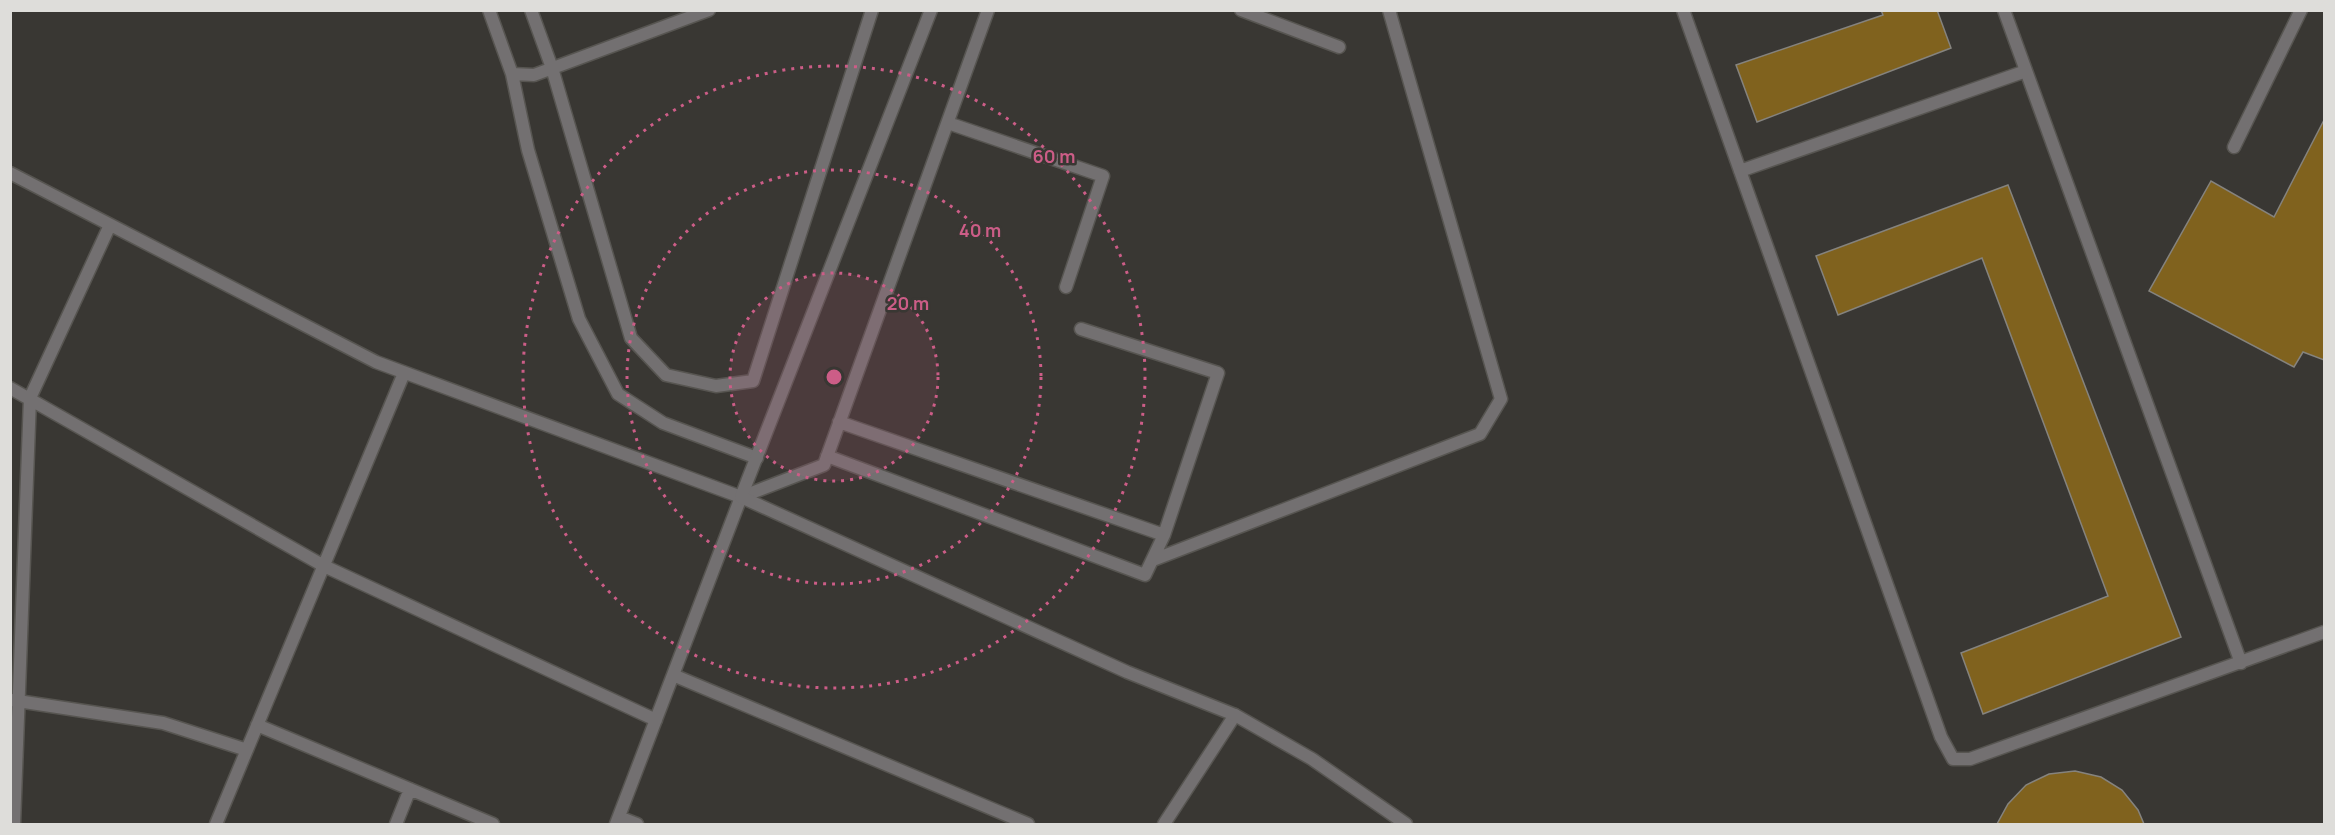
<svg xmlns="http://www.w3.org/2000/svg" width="2335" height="835" viewBox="0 0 2335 835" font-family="Manrope,sans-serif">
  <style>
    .building { fill: #80621e; stroke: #85837e; stroke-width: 1.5 }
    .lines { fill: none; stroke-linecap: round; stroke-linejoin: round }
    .service-casing { stroke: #575551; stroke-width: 15 }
    .minor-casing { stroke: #575551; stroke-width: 15 }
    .tertiary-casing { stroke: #575551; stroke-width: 15 }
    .service { stroke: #737071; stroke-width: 12 }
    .minor { stroke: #737071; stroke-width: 12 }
    .tertiary { stroke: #737071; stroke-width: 12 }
    .ring { fill: none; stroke: #cc5d87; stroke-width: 3; stroke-dasharray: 3 6 }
    .centre { fill: #cc5d87; stroke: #393733; stroke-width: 3 }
    .ring-label { font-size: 18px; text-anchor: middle; font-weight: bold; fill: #cc5d87; stroke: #393733; stroke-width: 5; stroke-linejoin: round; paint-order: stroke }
  </style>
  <rect width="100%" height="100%" fill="#393733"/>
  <path class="building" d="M1881,10H1937L1951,48L1757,122L1736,65L1883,15Z
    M2324,120V360L2303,352L2294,367L2149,291L2211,181L2274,217Z
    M2008,185L2181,637L1983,714L1961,653L2108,596L1982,258L1838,315L1816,256Z
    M2075,771L2101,777L2122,790L2138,810L2144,824H1997L2008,804L2026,785L2049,774Z"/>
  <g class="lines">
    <g class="service-casing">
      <path id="service" d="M1683,10L1941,737L1953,759H1970L2324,632
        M2004,10L2241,663
        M2234,147L2301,10
        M1740,171L2026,71"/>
    </g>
    <g class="minor-casing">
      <path id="minor" d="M489,10L512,74L528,150L579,319L618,394L663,423L757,458
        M531,10L552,68L631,338L666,375L716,386L753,381L872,10
        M1241,10L1339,47
        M512,74L534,75L709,10
        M948,123L1103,176L1066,287
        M10,173L376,362L741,497L824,465L988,10
        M10,388L324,566L656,720
        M839,422L1164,535
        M827,456L1145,575L1164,535L1218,373L1081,329
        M1153,560L1480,434L1501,399L1389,10
        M673,675L1028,824
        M11,700L163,723L247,750
        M257,725L493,824
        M619,817L637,824
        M14,824L30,398L110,225
        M216,824L404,373
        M396,824L410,789
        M616,824L741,497
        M1164,824L1235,715"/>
    </g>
    <g class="tertiary-casing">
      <path id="tertiary" d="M931,10L741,497L1127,672L1235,715L1312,759L1406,824"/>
    </g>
    <use href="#service" class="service"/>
    <use href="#minor" class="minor"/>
    <use href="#tertiary" class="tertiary"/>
  </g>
  <circle cx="834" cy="377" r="104" fill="#cc5d87" fill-opacity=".12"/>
  <g class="ring">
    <circle cx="834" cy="377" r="104"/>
    <circle cx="834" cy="377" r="207"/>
    <circle cx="834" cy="377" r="311"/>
  </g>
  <circle cx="834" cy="377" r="9" class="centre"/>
  <g class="ring-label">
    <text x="1054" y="163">60 m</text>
    <text x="980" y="237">40 m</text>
    <text x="908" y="310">20 m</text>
  </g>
  <rect width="2335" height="835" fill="none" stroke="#deddda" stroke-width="24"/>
</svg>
